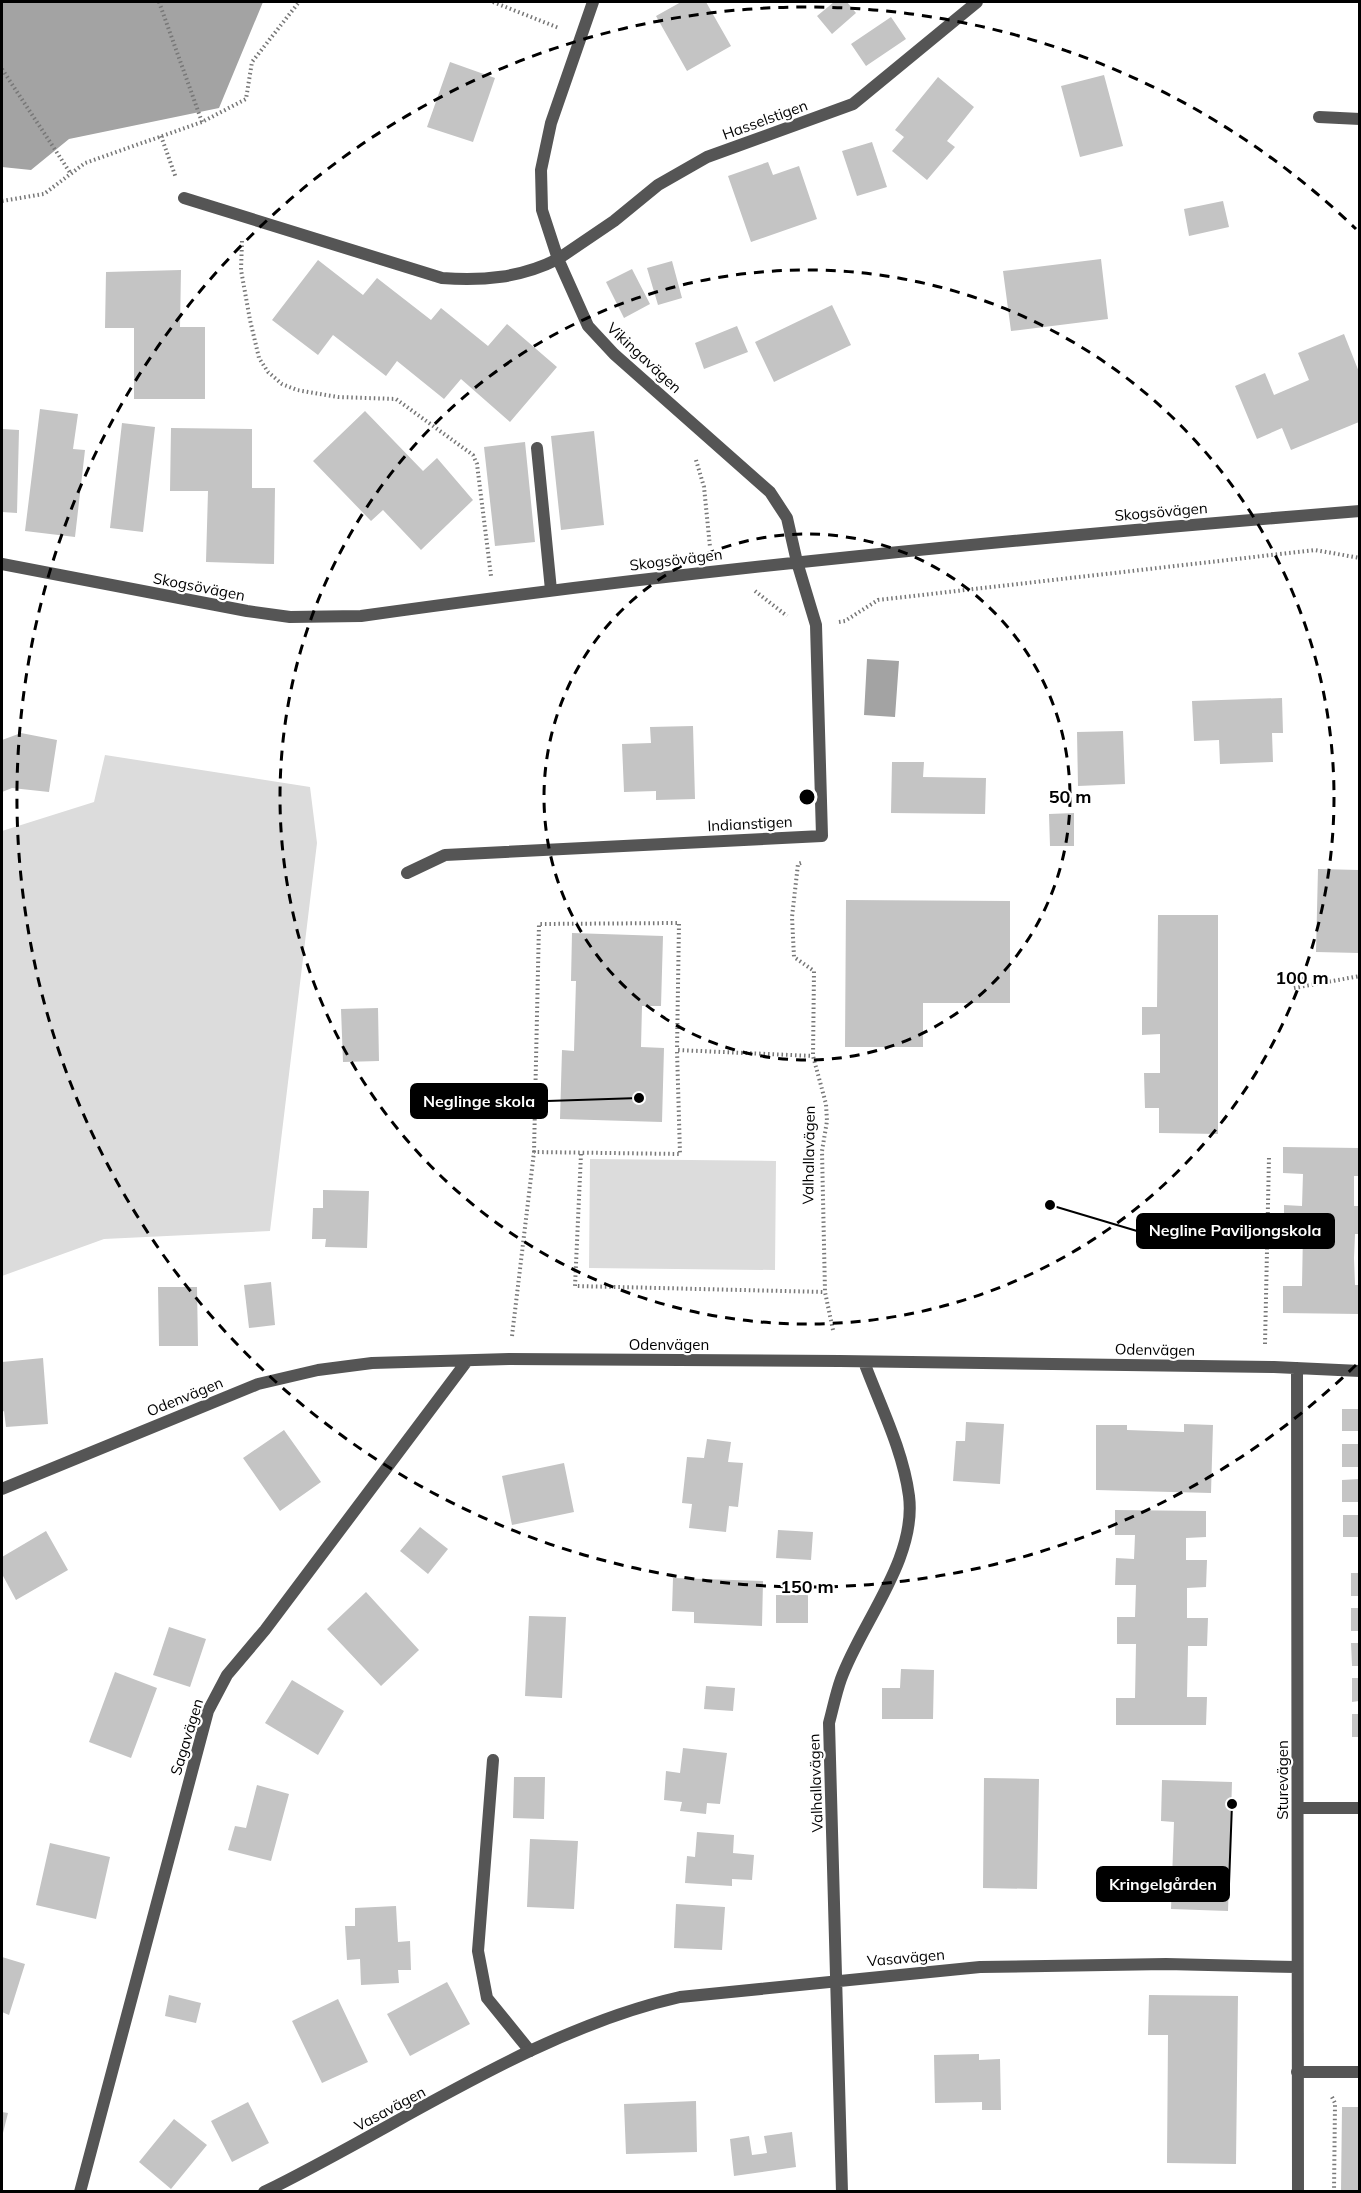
<svg xmlns="http://www.w3.org/2000/svg" width="1361" height="2193" viewBox="0 0 1361 2193" font-family="Mulish,sans-serif">
  <style>
    .green { fill: #dcdcdc }
    .water { fill: #a3a3a3 }
    .building { fill: #c4c4c4 }
    .lines { fill: none; stroke-linecap: round; stroke-linejoin: round }
    .path { stroke: #777; stroke-width: 4; stroke-dasharray: 1.5 3; stroke-linecap: butt }
    .service { stroke: #555; stroke-width: 12 }
    .minor { stroke: #555; stroke-width: 12 }
    .ring { fill: none; stroke: #000; stroke-width: 3; stroke-dasharray: 10 8 }
    .labels { text-anchor: middle; stroke-width: 4.5; stroke-linejoin: round; paint-order: stroke }
    .street-label { font-size: 15px; fill: #000; stroke: #fff }
    .centre { fill: #000; stroke: #fff; stroke-width: 3 }
    .ring-label { font-size: 18px; text-anchor: middle; font-weight: bold; fill: #000; stroke: #fff; stroke-width: 4.5; stroke-linejoin: round; paint-order: stroke }
    .leader { fill: none; stroke: #000; stroke-width: 2 }
    .callout-dot { fill: #000; stroke: #fff; stroke-width: 2 }
    .callout { fill: #000; stroke: #000; stroke-width: 2 }
    .callout-label { font-size: 16px; text-anchor: middle; font-weight: bold; fill: #fff }
  </style>
  <rect width="100%" height="100%" fill="#fff"/>
  <path class="green" d="M105,755L310,787L317,843L270,1231L104,1239L2,1276V831L94,802Z
    M590,1159L776,1161L775,1270L589,1268Z"/>
  <path class="water" d="M2,2H263L219,108L69,139L31,170L2,167Z
    M867,659L899,661L895,717L864,715Z"/>
  <path class="building" d="M681,2H706L731,46L687,71L656,16Z
    M834,2H847L856,13L832,34L817,16Z
    M891,17L906,39L866,66L851,44Z
    M450,62L495,78L473,142L427,127Z
    M1104,75L1123,146L1080,157L1061,86Z
    M938,77L974,107L947,141L955,147L927,180L892,151L904,137L895,130Z
    M872,142L887,187L857,196L842,151Z
    M768,162L773,175L799,166L817,219L751,242L728,176Z
    M1223,201L1229,227L1189,236L1184,209Z
    M1101,259L1108,319L1011,331L1003,271Z
    M318,260L363,295L377,278L431,320L441,308L488,346L507,324L557,367L510,422L461,379L444,399L397,361L386,376L333,335L318,355L272,320Z
    M672,261L682,298L658,305L647,268Z
    M632,269L650,304L624,318L606,282Z
    M181,270L180,327H205V399H134V328H105L106,272Z
    M832,305L851,345L774,382L755,342Z
    M737,326L748,352L704,369L695,343Z
    M1344,334L1359,372V422L1291,450L1282,428L1257,439L1235,386L1265,373L1274,395L1309,380L1298,353Z
    M40,409L78,414L73,449L85,450L75,537L25,531Z
    M365,411L423,471L437,458L473,500L421,550L383,510L371,521L313,461Z
    M122,423L155,427L143,532L110,528Z
    M171,428L252,429V488H275L274,564L206,562L208,491H170Z
    M2,429L19,430L17,513L2,512Z
    M594,431L604,525L561,530L551,436Z
    M525,442L535,542L495,546L484,447Z
    M1282,698L1283,733H1272L1273,762L1220,764L1219,740L1194,741L1192,701Z
    M693,726L695,799L656,800V791L624,792L622,744L651,743L650,727Z
    M1123,731L1125,784L1078,786L1077,732Z
    M21,733L57,740L49,792L12,788L2,792V740Z
    M892,762H924L923,777L986,778L985,814L891,813Z
    M1074,813V846H1050L1049,814Z
    M1318,869L1359,870V953L1316,952Z
    M846,900L1010,901V1003H923V1047H845Z
    M1158,915H1218V1134L1159,1133V1108H1145L1144,1073H1160V1034L1142,1035V1007H1157Z
    M572,933L663,936L661,1006H642L641,1047L664,1048L662,1122L560,1119L562,1050L574,1051L576,981H571Z
    M378,1008L379,1061L343,1062L341,1009Z
    M1283,1147L1359,1148V1176H1354V1206H1359V1234H1355L1354,1258L1355,1285H1359V1314L1283,1313V1286H1302L1303,1232H1284V1205L1302,1206L1303,1174L1283,1173Z
    M323,1190L369,1191L367,1248L325,1247L326,1239H312L313,1208H323Z
    M271,1282L275,1325L249,1328L244,1285Z
    M158,1287H197L198,1346H159Z
    M43,1358L48,1424L6,1427L4,1411L2,1412V1362Z
    M1342,1409H1359V1431H1342Z
    M966,1422L1004,1424L1000,1484L953,1481L956,1441H965Z
    M1184,1424L1213,1425L1211,1493L1096,1490V1425H1127V1430L1184,1432Z
    M284,1430L321,1482L280,1511L243,1458Z
    M707,1439L731,1442L728,1462L743,1463L738,1507L729,1506L726,1532L689,1528L692,1504L682,1503L687,1457L704,1458Z
    M1342,1444H1359V1467H1342Z
    M564,1463L574,1512L512,1525L502,1476Z
    M1359,1479V1502H1342V1480Z
    M1115,1510L1206,1511V1537L1186,1538V1560H1207L1206,1587L1187,1588V1618H1208L1207,1646H1188L1187,1697H1207L1206,1725H1116V1698H1135L1136,1644H1117V1617H1135L1136,1585H1115L1116,1558L1134,1559L1135,1535H1115Z
    M1343,1515H1359V1537H1343Z
    M420,1527L448,1549L428,1574L400,1551Z
    M778,1530L813,1532L811,1560L776,1558Z
    M46,1531L68,1570L16,1600L2,1574V1557Z
    M1351,1573H1359V1596H1351Z
    M673,1578L763,1581L762,1626L694,1623V1612L672,1611Z
    M366,1592L419,1650L381,1686L327,1629Z
    M776,1595H808V1623H776Z
    M1351,1608H1359V1631H1351Z
    M529,1616L566,1617L562,1698L525,1696Z
    M169,1627L206,1639L190,1687L153,1675Z
    M1351,1643H1359V1666H1352Z
    M901,1669L934,1670L933,1719H882V1688H900Z
    M115,1672L157,1688L131,1758L89,1742Z
    M1352,1678H1359V1701L1352,1702Z
    M292,1680L344,1711L318,1755L265,1723Z
    M706,1686L735,1688L733,1711L704,1709Z
    M1352,1714H1359V1737H1352Z
    M683,1748L727,1753L720,1804L707,1803L706,1814L680,1811L682,1802L664,1800L666,1771L680,1773Z
    M514,1777H545L544,1819L513,1818Z
    M984,1778L1039,1779L1037,1889L983,1888Z
    M1162,1780L1232,1782L1228,1911L1171,1909L1174,1822L1161,1821Z
    M257,1785L289,1794L271,1861L228,1850L235,1826L246,1828Z
    M697,1832L734,1835L733,1853L754,1855L752,1880L732,1879V1886L685,1883L687,1856L695,1857Z
    M530,1839L578,1841L574,1909L527,1907Z
    M50,1843L110,1857L96,1919L36,1905Z
    M676,1904L725,1907L722,1950L674,1948Z
    M396,1906L398,1942L410,1941L411,1970H398L399,1983L361,1985L360,1959L347,1960L345,1926H355V1908Z
    M2,1957L25,1964L9,2015L2,2012Z
    M447,1982L470,2024L410,2056L387,2014Z
    M169,1995L201,2003L196,2023L165,2016Z
    M1149,1995L1238,1996L1236,2164L1167,2163L1168,2035H1148Z
    M338,1999L368,2062L322,2083L292,2021Z
    M979,2054V2060L1000,2059L1001,2110H982V2102L935,2103L934,2055Z
    M696,2101L697,2152L626,2154L624,2104Z
    M248,2102L269,2143L232,2162L211,2121Z
    M1342,2107H1359V2192H1341Z
    M2,2112L8,2113L2,2137Z
    M174,2119L207,2145L171,2189L139,2162Z
    M792,2132L796,2167L734,2176L730,2139L749,2136L752,2155L767,2153L764,2136Z"/>
  <g class="lines">
    <path class="path" d="M159,2L202,122
      M493,2L559,28
      M2,69L71,174
      M161,136L176,178
      M2,201L44,194L85,163L202,122L246,99L252,62L299,2
      M242,241L241,270L250,320L259,358L268,372L282,384L297,390L338,397L396,399L473,455L477,464L491,576
      M696,460L704,487L710,547
      M755,591L787,616
      M839,622L845,621L878,600L1315,550L1360,558
      M801,863L798,864L792,917L794,957L814,971L813,1056L826,1104L827,1121L822,1151L825,1292L833,1330
      M1294,988L1360,976
      M534,1152L539,924L679,923L677,1050
      M581,1154L575,1286L825,1292
      M512,1336L534,1152L680,1154L677,1050L813,1056
      M1265,1344L1269,1157
      M1332,2097L1335,2103L1334,2192"/>
    <path class="service" d="M1319,117L1360,119
      M184,198L442,278C482,281 521,278 558,259
      M537,448L551,590
      M493,1760L478,1951L487,1998L530,2051
      M1297,2072H1360"/>
    <path class="minor" d="M558,259L614,221L658,185L707,157L853,104L977,2
      M2,564L247,611L290,617L361,616C693,569 1026,538 1360,511
      M407,873L445,855L822,836L816,625L797,562L787,518L770,492L614,354L588,326L558,259L542,210L541,170L551,123L593,2
      M1297,1368L1298,2192
      M2,1489L258,1384L318,1370L372,1363L509,1359L840,1361L1274,1367L1360,1371
      M1298,1808H1360
      M80,2192L208,1711L227,1675L265,1630L467,1361
      M264,2192C399,2126 534,2030 680,1997L980,1967L1166,1964L1296,1967
      M842,2192L829,1723C833,1708 836,1693 841,1679C861,1623 917,1559 909,1496C903,1450 880,1405 864,1362"/>
  </g>
  <g class="ring">
    <circle cx="807" cy="797" r="263"/>
    <circle cx="807" cy="797" r="527"/>
    <path d="M1356 1365A790 790 0 1 1 1356 229"/>
  </g>
  <g class="labels">
    <g class="street-label">
      <text transform="translate(765 120) rotate(-20)" y="5">Hasselstigen</text>
      <text transform="translate(644 358) rotate(43)" y="5">Vikingavägen</text>
      <text transform="translate(1161 512) rotate(-5)" y="5">Skogsövägen</text>
      <text transform="translate(676 560) rotate(-7)" y="5">Skogsövägen</text>
      <text transform="translate(199 587) rotate(11)" y="5">Skogsövägen</text>
      <text transform="translate(750 824) rotate(-3)" y="5">Indianstigen</text>
      <text transform="translate(809 1155) rotate(-89)" y="5">Valhallavägen</text>
      <text x="669" y="1350">Odenvägen</text>
      <text transform="translate(1155 1350) rotate(1)" y="5">Odenvägen</text>
      <text transform="translate(185 1397) rotate(-22)" y="5">Odenvägen</text>
      <text transform="translate(187 1737) rotate(-73)" y="5">Sagavägen</text>
      <text transform="translate(1283 1780) rotate(-90)" y="5">Sturevägen</text>
      <text transform="translate(816 1783) rotate(-92)" y="5">Valhallavägen</text>
      <text transform="translate(906 1958) rotate(-5)" y="5">Vasavägen</text>
      <text transform="translate(390 2109) rotate(-28)" y="5">Vasavägen</text>
    </g>
  </g>
  <circle cx="807" cy="797" r="9" class="centre"/>
  <g class="ring-label">
    <text x="1070" y="803">50 m</text>
    <text x="1302" y="984">100 m</text>
    <text x="807" y="1593">150 m</text>
  </g>
  <path class="leader" d="M639 1098L547 1101M1050 1205L1137 1231M1232 1804L1229 1884"/>
  <g class="callout-dot">
    <circle cx="639" cy="1098" r="6"/>
    <circle cx="1050" cy="1205" r="6"/>
    <circle cx="1232" cy="1804" r="6"/>
  </g>
  <g class="callout">
    <rect x="411" y="1084" width="136" height="34" rx="6"/>
    <rect x="1137" y="1214" width="197" height="34" rx="6"/>
    <rect x="1097" y="1867" width="132" height="34" rx="6"/>
  </g>
  <g class="callout-label">
    <text x="479" y="1107">Neglinge skola</text>
    <text x="1235" y="1236">Negline Paviljongskola</text>
    <text x="1163" y="1890">Kringelgården</text>
  </g>
  <rect width="1361" height="2193" fill="none" stroke="#000000" stroke-width="6"/>
</svg>
